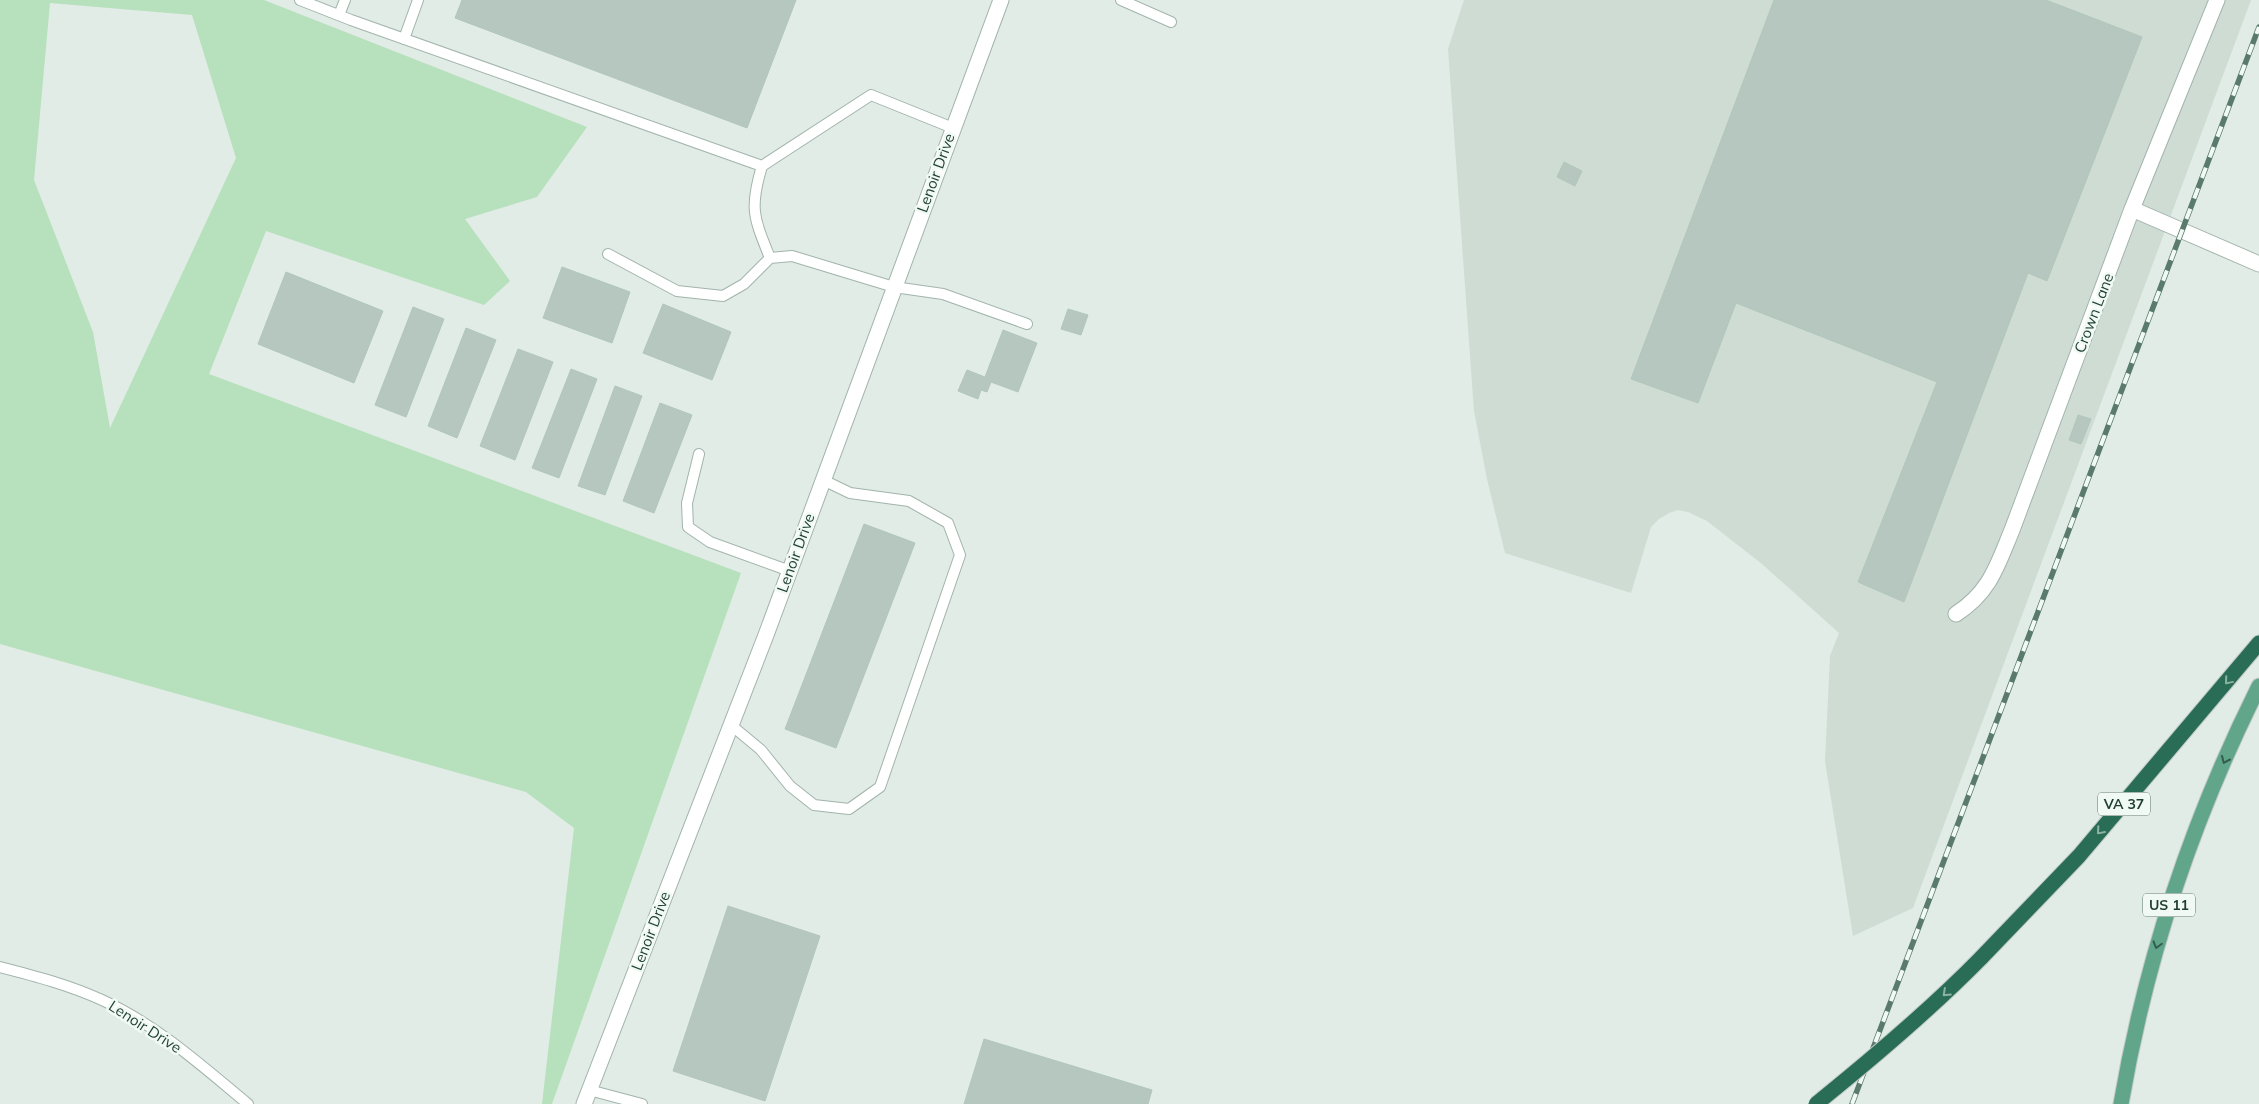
<svg xmlns="http://www.w3.org/2000/svg" width="2259" height="1104" viewBox="0 0 2259 1104" font-family="Mulish,sans-serif">
  <style>
    .built { fill: #cedcd4 }
    .green { fill: #b7e0bd; fill-rule: evenodd }
    .building { fill: #b5c7be; stroke: #b2c7bb }
    .lines { fill: none; stroke-linecap: round; stroke-linejoin: round }
    .lane-casing { stroke: #a2b4ac; stroke-width: 12 }
    .street-casing { stroke: #a2b4ac; stroke-width: 17 }
    .primary-casing { stroke: #c0c9c6; stroke-width: 17 }
    .highway-casing { stroke: #c0c9c6; stroke-width: 17 }
    .lane { stroke: #fff; stroke-width: 10 }
    .street { stroke: #fff; stroke-width: 15 }
    .primary { stroke: #61a68b; stroke-width: 15 }
    .highway { stroke: #296d56; stroke-width: 15 }
    .rail-casing { stroke: #597a6d; stroke-width: 5.5 }
    .rail { stroke: #f1f9f4; stroke-width: 4; stroke-dasharray: 11; stroke-linecap: butt }
    .highway-bridge-casing { stroke: #c0c9c6; stroke-width: 17; stroke-linecap: butt }
    .highway-bridge { stroke: #296d56; stroke-width: 15 }
    .oneway { stroke: #8db3a5 }
    .oneway2 { stroke: #335d4d }
    .labels { text-anchor: middle; stroke-width: 5; stroke-linejoin: round; paint-order: stroke }
    .shield { fill: #f1f9f4; stroke: #5e766c; stroke-width: 1 }
    .shield-label { font-size: 14px; font-weight: bold; fill: #1f3e32 }
    .street-label { font-size: 15px; fill: #1f3e32; stroke: #f1f9f4 }
  </style>
  <rect width="100%" height="100%" fill="#e0ece5"/>
  <path class="built" d="M1464,0H2251L1913,908L1853,936L1825,761L1830,656L1839,633L1762,564L1707,521L1688,512L1678,510L1669,513L1659,519L1651,527L1631,593L1505,553L1487,479L1474,411L1448,49Z"/>
  <path class="green" d="M0,0H264L587,127L537,197L465,219L510,281L484,305L266,231L209,374L741,573L552,1104H542L574,828L526,792L0,644ZM50,3L192,15L236,158L110,428L93,332L34,180Z"/>
  <path class="building" d="M462,0H796L747,128L455,18Z
    M1774,0H2046L2142,37L2047,281L2028,273L1904,602L1858,582L1937,382L1736,303L1698,403L1631,379Z
    M1564,162L1582,171L1575,186L1557,177Z
    M562,267L630,292L612,343L543,318Z
    M286,272L383,311L354,383L258,344Z
    M663,304L731,332L712,380L643,353Z
    M413,307L444,319L406,417L375,405Z
    M1068,309L1088,315L1081,335L1061,329Z
    M466,328L496,340L457,438L428,426Z
    M1003,330L1037,343L1018,392L991,382L987,392L981,390L978,399L958,391L967,370L985,377Z
    M518,349L553,362L515,460L480,446Z
    M571,369L597,379L559,478L532,468Z
    M615,386L642,396L605,495L578,486Z
    M660,403L692,415L654,513L623,501Z
    M2078,415L2091,419L2081,444L2069,440Z
    M864,524L915,543L836,748L785,729Z
    M728,906L820,936L765,1101L673,1071Z
    M984,1039L1152,1090L1148,1104H964Z"/>
  <g class="lines">
    <g class="lane-casing">
      <path id="lane" d="M300,0L351,20L762,166L871,95L953,128
        M1121,0L1171,22
        M339,15L345,0
        M404,39L418,0
        M762,166C749,209 754,218 770,258
        M608,254L677,291L723,296L744,284L770,258L792,256L894,287L943,294L1027,324
        M699,454L687,503L688,527L710,542L790,571
        M731,725L761,750L790,786L814,805L849,809L880,787L960,555L948,523L909,501L850,493L823,480
        M0,967C35,976 69,985 102,1000C157,1025 202,1066 248,1104
        M589,1090L642,1104"/>
    </g>
    <g class="street-casing">
      <path id="street" d="M2132,209L2259,264
        M1956,614C1990,592 1997,566 2012,530L2132,209L2217,0
        M584,1104L766,635L1001,0"/>
    </g>
    <g class="primary-casing">
      <path id="primary" d="M2121,1104C2146,958 2193,818 2259,686"/>
    </g>
    <g class="highway-casing">
      <path id="highway" d="M1981,958L2079,856L2259,643"/>
    </g>
    <use href="#lane" class="lane"/>
    <use href="#street" class="street"/>
    <use href="#primary" class="primary"/>
    <use href="#highway" class="highway"/>
    <g class="rail-casing">
      <path id="rail" d="M1852,1104L2259,27"/>
    </g>
    <use href="#rail" class="rail"/>
    <g class="highway-bridge-casing">
      <path id="highway-bridge" d="M1816,1104C1873,1058 1929,1011 1981,958"/>
    </g>
    <use href="#highway-bridge" class="highway-bridge"/>
  </g>
  <defs><path id="oneway-chevron" d="M-2-3.5L2.5 0L-2 3.5" fill="none" stroke-width="1.6" stroke-linecap="round" stroke-linejoin="round" transform="scale(1.25)"/></defs>
  <g class="oneway">
    <use href="#oneway-chevron" transform="translate(2228 681) rotate(130)"/>
    <use href="#oneway-chevron" transform="translate(2100 831) rotate(131)"/>
    <use href="#oneway-chevron" transform="translate(1946 993) rotate(137)"/>
  </g>
  <g class="oneway2">
    <use href="#oneway-chevron" transform="translate(2225 760) rotate(114)"/>
    <use href="#oneway-chevron" transform="translate(2157 945) rotate(106)"/>
  </g>
  <g class="labels">
    <g class="shield">
      <rect x="2098" y="792.5" width="52" height="23" rx="4"/>
      <rect x="2143" y="893.5" width="52" height="23" rx="4"/>
    </g>
    <g class="shield-label">
      <text x="2124" y="809">VA 37</text>
      <text x="2169" y="910">US 11</text>
    </g>
    <g class="street-label">
      <text transform="translate(936 173) rotate(-70)" y="5">Lenoir Drive</text>
      <text transform="translate(2094 313) rotate(-69)" y="5">Crown Lane</text>
      <text transform="translate(796 553) rotate(-70)" y="5">Lenoir Drive</text>
      <text transform="translate(651 931) rotate(-69)" y="5">Lenoir Drive</text>
      <text transform="translate(145 1027) rotate(33)" y="5">Lenoir Drive</text>
    </g>
  </g>
</svg>
